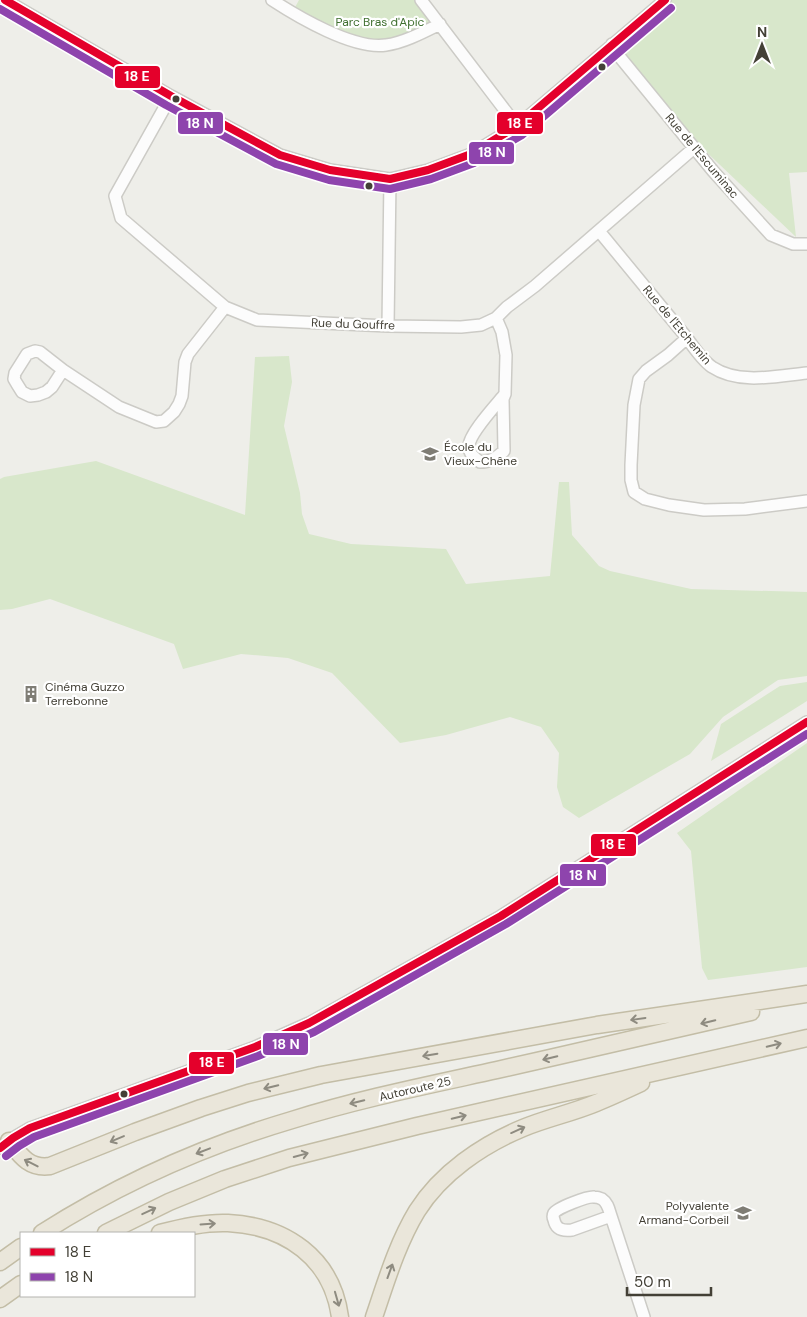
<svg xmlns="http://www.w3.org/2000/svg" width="807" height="1317" viewBox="0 0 807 1317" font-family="'DM Sans',sans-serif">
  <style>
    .green { fill: #d8e7cb }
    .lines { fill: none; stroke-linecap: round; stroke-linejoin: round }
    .minor-casing { stroke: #cccbc6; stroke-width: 14 }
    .highway-casing { stroke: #c3bda6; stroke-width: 19 }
    .minor { stroke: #fcfcfc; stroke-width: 11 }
    .highway { stroke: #eae6da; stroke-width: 16 }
    .bus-1-casing { stroke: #fff; stroke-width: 11 }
    .bus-2-casing { stroke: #fff; stroke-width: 11 }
    .bus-1 { stroke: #e4002b; stroke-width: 8 }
    .bus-2 { stroke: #8e44ad; stroke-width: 8 }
    .oneway { stroke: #8e8b80 }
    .bus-dot { fill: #434036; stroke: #fff; stroke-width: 2 }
    .labels { text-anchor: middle; stroke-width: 4.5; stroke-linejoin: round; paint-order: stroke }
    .park-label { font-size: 12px; fill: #3f6f2f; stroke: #fff }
    .street-label { font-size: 12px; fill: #434036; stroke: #fff }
    .poi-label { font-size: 12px; fill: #434036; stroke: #fff; text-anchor: start }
    .line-badge { stroke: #fff; stroke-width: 2 }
    .badge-label { font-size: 14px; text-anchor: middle; font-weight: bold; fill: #fff }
  </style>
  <rect width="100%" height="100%" fill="#eeeee9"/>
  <path class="green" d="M299,0H421L440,24L415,36L361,44L292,13Z
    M668,0H807V172L789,173L796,237L699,145L617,45Z
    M289,356L292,382L284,426L300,493L302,514L309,534L351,544L446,549L466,584L550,576L559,482H569L572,535L599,566L610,571L691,589L807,592V676L778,680L723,717L690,754L579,818L563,807L557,787L559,753L541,727L510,717L446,735L400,743L332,673L288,658L241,654L183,669L174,644L50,599L12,609L0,610V479L4,477L96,461L245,515L255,357Z
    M807,682V701L711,761L721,724L780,686Z
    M807,743V967L708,980L702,968L691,851L677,833Z"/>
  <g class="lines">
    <g class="minor-casing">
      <path id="minor" d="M5,0L171,96L280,155L330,170L390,179L428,170L471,154L517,126L665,0
        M272,0C298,17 354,50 386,45C403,43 424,32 440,24
        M421,0L517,126
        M612,44L619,56L713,171L751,213L771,235L793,244H807
        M171,96L115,196L121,218L225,307L257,320L388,326L461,327L481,325L496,318L507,307L535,286L694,148
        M599,231L687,338C694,348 702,360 712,367C739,385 777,376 807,373
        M496,318L502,332L506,355L505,394L503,399L504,451C496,458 490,462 480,462C474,457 469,454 469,446C469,434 496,405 505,394
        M388,326L390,179
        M687,338L668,355L646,371L639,379L634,405L631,465V480L634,492L645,499L669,505L704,510L745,509L807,501
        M63,370L52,387L46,392L38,395L30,396L22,392L17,384L14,379L15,373L27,354L35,351L40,352L63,370L119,407L156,422L164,421L174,412L179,404L182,396L185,362L188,354L225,307
        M0,1148L13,1138L30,1128L255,1047L309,1023L501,916L807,722
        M611,1216L572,1230C564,1231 556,1230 554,1220C553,1218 553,1215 554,1213C557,1208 588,1196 594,1197C597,1197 600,1198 602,1199C608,1203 609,1210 611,1216L644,1317"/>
    </g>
    <g class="highway-casing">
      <path id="highway" d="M9,1141C20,1155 29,1169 50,1166L135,1132L201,1108L248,1093L321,1075L597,1025L807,994
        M42,1233C119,1184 204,1146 292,1120C359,1099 429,1085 497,1070C582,1051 667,1031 751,1012
        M106,1233L169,1202L225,1179L289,1158L417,1126L807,1038
        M160,1233C182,1227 205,1222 228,1223C286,1226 332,1258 340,1317
        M0,1262L21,1247
        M0,1299L21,1284
        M374,1317C386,1282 397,1244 417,1211C441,1173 482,1145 523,1128C547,1118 572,1113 596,1103C611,1097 626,1090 641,1083"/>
    </g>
    <use href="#minor" class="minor"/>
    <use href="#highway" class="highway"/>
    <g class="bus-1-casing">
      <path id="bus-1" d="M5,0L171,96L280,155L330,170L390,179L428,170L471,154L517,126L665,0
        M0,1148L13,1138L30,1128L255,1047L309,1023L501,916L807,722"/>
    </g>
    <g class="bus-2-casing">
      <path id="bus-2" d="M0,9L166,105L276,164L329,180L390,189L431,179L474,163L522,135L671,8
        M6,1156L19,1146L34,1137L258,1056L314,1032L506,924L807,734"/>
    </g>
    <use href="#bus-1" class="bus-1"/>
    <use href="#bus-2" class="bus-2"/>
  </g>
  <defs><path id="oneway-shaft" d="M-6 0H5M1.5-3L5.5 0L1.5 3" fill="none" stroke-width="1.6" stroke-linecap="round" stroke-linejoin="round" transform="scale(1.25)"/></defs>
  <g class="oneway">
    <use href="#oneway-shaft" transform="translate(638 1019) rotate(172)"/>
    <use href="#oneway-shaft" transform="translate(708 1022) rotate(167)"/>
    <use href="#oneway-shaft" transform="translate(774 1045) rotate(-13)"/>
    <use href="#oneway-shaft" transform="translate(430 1055) rotate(170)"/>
    <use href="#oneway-shaft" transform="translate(550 1058) rotate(167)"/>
    <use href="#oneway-shaft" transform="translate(271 1087) rotate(166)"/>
    <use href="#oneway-shaft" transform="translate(357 1102) rotate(166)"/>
    <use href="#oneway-shaft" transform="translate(459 1117) rotate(-13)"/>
    <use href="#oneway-shaft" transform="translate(518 1130) rotate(-24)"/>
    <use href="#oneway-shaft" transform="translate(117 1139) rotate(157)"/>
    <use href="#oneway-shaft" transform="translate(203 1151) rotate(159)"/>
    <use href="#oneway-shaft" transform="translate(301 1155) rotate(-15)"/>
    <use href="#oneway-shaft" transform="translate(31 1163) rotate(-153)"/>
    <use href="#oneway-shaft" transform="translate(149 1211) rotate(-25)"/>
    <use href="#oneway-shaft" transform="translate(208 1224) rotate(-4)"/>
    <use href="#oneway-shaft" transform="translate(390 1271) rotate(-70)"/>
    <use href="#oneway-shaft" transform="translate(337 1299) rotate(74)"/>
  </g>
  <defs>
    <g id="school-bare" transform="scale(1.35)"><path d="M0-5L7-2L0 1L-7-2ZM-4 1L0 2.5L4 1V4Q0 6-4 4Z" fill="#7f7d75" stroke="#fff" stroke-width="2.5" paint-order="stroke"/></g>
    <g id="building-bare" transform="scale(1.35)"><path d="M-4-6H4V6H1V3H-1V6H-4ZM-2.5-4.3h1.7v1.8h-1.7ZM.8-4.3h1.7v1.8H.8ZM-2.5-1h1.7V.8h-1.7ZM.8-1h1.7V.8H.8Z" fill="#7f7d75" stroke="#fff" stroke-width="2.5" paint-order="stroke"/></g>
  </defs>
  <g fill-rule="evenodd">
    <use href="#school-bare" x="430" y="454"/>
    <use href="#building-bare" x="31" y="694"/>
    <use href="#school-bare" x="743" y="1213"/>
  </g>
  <g class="bus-dot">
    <circle cx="602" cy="67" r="4.5"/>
    <circle cx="176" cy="99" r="4.5"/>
    <circle cx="369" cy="186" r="4.5"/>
    <circle cx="124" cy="1094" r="4.5"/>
  </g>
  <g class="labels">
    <g class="park-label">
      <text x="380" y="26">Parc Bras d'Apic</text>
    </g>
    <g class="street-label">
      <text transform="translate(702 156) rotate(50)" y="4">Rue de l'Escuminac</text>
      <text transform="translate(353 324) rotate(2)" y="4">Rue du Gouffre</text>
      <text transform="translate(677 325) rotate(50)" y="4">Rue de l'Etchemin</text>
      <text transform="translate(415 1089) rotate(-13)" y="4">Autoroute 25</text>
    </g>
    <g class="poi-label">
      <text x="444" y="451">École du<tspan x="444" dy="14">Vieux-Chêne</tspan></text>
      <text x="45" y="691">Cinéma Guzzo<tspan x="45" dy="14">Terrebonne</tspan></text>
      <text x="729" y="1210" text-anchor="end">Polyvalente<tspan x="729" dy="14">Armand-Corbeil</tspan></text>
    </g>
  </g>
  <g class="line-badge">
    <rect x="114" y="65" width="47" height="24" rx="5" fill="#e4002b"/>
    <rect x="177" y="111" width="47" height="24" rx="5" fill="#8e44ad"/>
    <rect x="496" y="111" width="48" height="24" rx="5" fill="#e4002b"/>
    <rect x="468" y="141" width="47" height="24" rx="5" fill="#8e44ad"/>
    <rect x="590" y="833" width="47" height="24" rx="5" fill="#e4002b"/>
    <rect x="559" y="863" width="48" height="24" rx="5" fill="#8e44ad"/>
    <rect x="262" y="1032" width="47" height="24" rx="5" fill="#8e44ad"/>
    <rect x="188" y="1051" width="47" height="24" rx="5" fill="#e4002b"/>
  </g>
  <g class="badge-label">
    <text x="137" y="81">18 E</text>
    <text x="200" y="128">18 N</text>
    <text x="520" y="128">18 E</text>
    <text x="492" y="157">18 N</text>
    <text x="613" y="849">18 E</text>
    <text x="583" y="880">18 N</text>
    <text x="286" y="1049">18 N</text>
    <text x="212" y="1067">18 E</text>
  </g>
  <rect x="20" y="1232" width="175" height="65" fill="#ffffff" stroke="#b4b3af"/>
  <rect x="30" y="1248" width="25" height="8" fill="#e4002b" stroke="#b4b3af"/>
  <text x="65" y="1257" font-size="15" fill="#434036">18 E</text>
  <rect x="30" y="1273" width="25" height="8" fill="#8e44ad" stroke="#b4b3af"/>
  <text x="65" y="1282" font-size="15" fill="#434036">18 N</text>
  <g transform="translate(762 45)" stroke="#ffffff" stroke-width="4" paint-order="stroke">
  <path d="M0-4L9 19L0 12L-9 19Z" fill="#434036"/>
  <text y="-8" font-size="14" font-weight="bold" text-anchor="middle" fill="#434036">N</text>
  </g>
  <path d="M627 1287v8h84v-8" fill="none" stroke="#434036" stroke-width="2.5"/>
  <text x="634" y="1287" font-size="15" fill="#434036" stroke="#ffffff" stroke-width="4" paint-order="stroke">50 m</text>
</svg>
